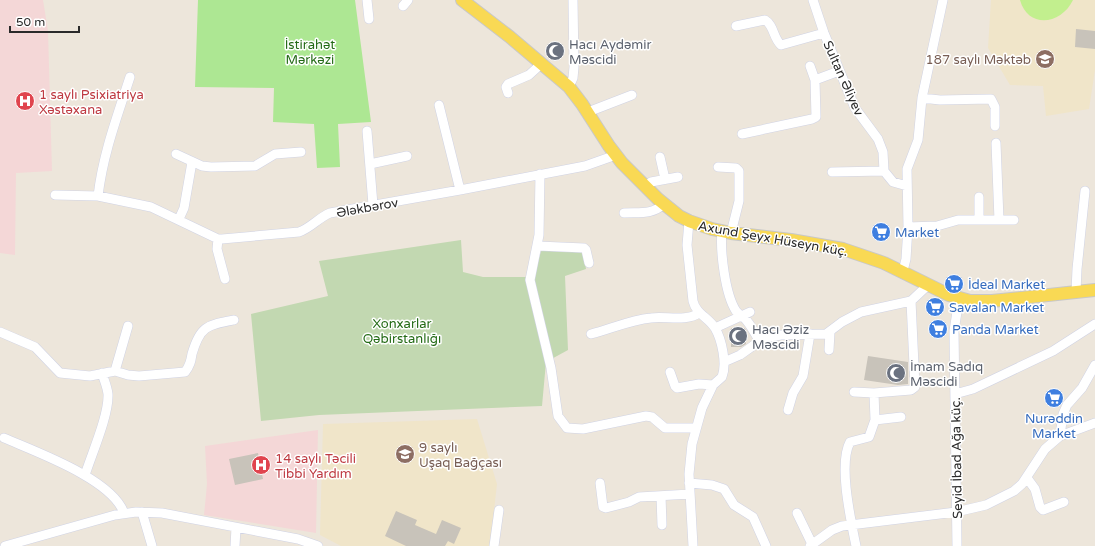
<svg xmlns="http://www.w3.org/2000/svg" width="1095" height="546" viewBox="0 0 1095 546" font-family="'Varela Round',sans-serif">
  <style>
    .education { fill: #f0e5c9 }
    .medical { fill: #f4d7d7 }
    .green { fill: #ade793 }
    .cemetery { fill: #c2d8b1 }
    .pitch { fill: #c2ef8e }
    .building { fill: #c8c3ba }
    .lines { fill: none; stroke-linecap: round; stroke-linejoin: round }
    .minor-casing { stroke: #d0d3e4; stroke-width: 10 }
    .major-casing { stroke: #c8c8c8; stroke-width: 14 }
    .minor { stroke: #fff; stroke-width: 9 }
    .major { stroke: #f9d954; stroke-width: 12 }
    .labels { text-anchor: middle; stroke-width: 3; stroke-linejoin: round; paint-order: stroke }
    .park-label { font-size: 13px; fill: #246b16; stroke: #fff }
    .worship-label { font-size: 13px; fill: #5b616d; stroke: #fff; text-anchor: start }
    .education-label { font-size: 13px; fill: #785e54; stroke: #fff; text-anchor: end }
    .street-label { font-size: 13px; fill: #2a2a2a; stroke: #fff }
    .health-label { font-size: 13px; fill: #be3a42; stroke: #fff; text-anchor: start }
    .shop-label { font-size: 13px; fill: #366cbe; stroke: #fff; text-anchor: start }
  </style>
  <rect width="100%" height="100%" fill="#ede6db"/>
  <path class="education" d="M991,0H1095V70L1089,109L1046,116L1043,86L1010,85L988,48Z
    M477,419L497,484L490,546H341L320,535L323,424Z"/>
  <path class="medical" d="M0,0H43L48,31L52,171L16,173L15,255L0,253Z
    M318,430L316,533L204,515L207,484L205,446Z"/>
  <path class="green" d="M198,0H355L371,122L338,124L340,167L317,168L314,124L273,122L274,88L195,87Z"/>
  <path class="cemetery" d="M461,240L463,272L483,277H533L542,248L583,251L586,269L565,276L568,350L546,362L542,406L319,415L261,421L251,314L328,296L319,261Z"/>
  <path class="pitch" d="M1020,0H1073C1061,25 1028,29 1020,0Z"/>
  <path class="building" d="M1076,29L1095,31V49L1075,47Z
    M731,328H745L746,344L741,347H731Z
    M868,356L908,362V384L898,385L864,380Z
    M258,453L263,479L235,485L229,459Z
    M396,511L417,520L415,525L436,534L442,520L461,528L454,544L448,541L445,546H406L385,536Z"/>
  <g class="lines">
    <g class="minor-casing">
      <path id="minor" d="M367,0L369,19
        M813,0L824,33L855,108L878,139L883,152L884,171L893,182L907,186
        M403,6L408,0
        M736,26L765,20C774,25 773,38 781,45L824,33
        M810,66L815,80
        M569,87L573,78L574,67L573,0
        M508,93L506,87L508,84L529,75L541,64
        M922,98L940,100L991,99L995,107V126
        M439,105L460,190
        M588,112L632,95
        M367,131L373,205
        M742,134L812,119L816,117L815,80L839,71
        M996,143L999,220
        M176,154L202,166L211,167L255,166L275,154L301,152
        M660,157L665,179
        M370,164L407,156
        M718,167L736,168L739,171V201L731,233
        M832,172L884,171
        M540,174L539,235L530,280L551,368L558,416L567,428L583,429L646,416L652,417L665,428H695
        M646,187L651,182L678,177
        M55,195L98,196L151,207L218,239H222L299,232C311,228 318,218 330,213L460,190L585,166L616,155
        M98,196C103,154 117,117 130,77
        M624,213C639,212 652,215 664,204
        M179,219L184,208L192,162
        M979,220V197
        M689,221L687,245L693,301C696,314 708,317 715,328C722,340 727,364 722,377L713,385L702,408L692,444L689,474L693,546
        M908,227L937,226L958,220H1014
        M722,231C720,251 725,294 736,311C739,315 744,317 747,321C752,327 755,334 759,340
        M218,239L217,249L225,279
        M538,246L584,248L586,250L589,263
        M903,271L906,259L908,227L907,169L918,140L922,98L943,0
        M1076,292L1077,269L1085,191
        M715,328L750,312
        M0,332L35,347L60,373L90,376L115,371L128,375L139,376L185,372C190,366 191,361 192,354C200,326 207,325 234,320
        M591,334C611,329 630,320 651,318C666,316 686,322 699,313
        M829,350L830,332
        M724,362L740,355L764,338L781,335L826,334L842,322L861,312L911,301L928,285
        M115,371L128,326
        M670,372L675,386L677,388L699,384L713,385
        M854,392L874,393
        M955,394L973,389L1053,351L1095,324
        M788,410L793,393L803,376L810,334
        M875,420L901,417
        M1060,436L1063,414L1067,405L1082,388L1095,365
        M4,438C36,452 112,479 124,513
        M85,475C92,453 109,415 108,394C107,386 104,380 102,373
        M1027,478L1035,489L1040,507L1043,510L1064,502
        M600,483L603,507L606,508L629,502L639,497L690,494
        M689,483L712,485L724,489L734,505L753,517L766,546
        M661,496L662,525
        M142,512L152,546
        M797,513L812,544
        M5,546L115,515L136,512L162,513L298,539L318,546
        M235,546L236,528
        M494,546L499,510
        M810,546L832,530L842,526L956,512L986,505L1014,491L1022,484L1045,449L1060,436L1095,423
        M856,546C851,521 838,464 850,442L869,437L875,420L874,393L911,390L915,387L911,301
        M957,546L954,331L959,299"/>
    </g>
    <g class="major-casing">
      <path id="major" d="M462,0L510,37L569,87L582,104L609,146L622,163L658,199L679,216L689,221L712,229L731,233L791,240L843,249L884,263L949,295L970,301H992L1095,290"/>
    </g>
    <use href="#minor" class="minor"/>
    <use href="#major" class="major"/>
  </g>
  <defs>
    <g id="mosque-disc" transform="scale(1)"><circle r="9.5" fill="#6b7280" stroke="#fff"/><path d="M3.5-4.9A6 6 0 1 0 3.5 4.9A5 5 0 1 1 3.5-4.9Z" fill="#fff"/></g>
    <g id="school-disc" transform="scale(1)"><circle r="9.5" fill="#8d6e63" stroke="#fff"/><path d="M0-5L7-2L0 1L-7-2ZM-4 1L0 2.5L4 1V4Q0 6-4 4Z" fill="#fff"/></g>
    <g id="hospital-disc" transform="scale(1)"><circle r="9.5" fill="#e0444e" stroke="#fff"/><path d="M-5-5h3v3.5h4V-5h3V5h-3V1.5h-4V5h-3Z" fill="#fff"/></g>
    <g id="supermarket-disc" transform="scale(1)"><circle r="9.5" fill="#3f7fe0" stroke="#fff"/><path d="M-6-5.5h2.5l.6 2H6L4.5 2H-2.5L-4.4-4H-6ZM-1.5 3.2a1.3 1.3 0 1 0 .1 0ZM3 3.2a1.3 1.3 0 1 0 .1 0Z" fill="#fff"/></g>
  </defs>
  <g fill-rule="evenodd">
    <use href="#mosque-disc" x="555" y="51"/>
    <use href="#school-disc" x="1045" y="59"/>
    <use href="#hospital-disc" x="25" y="101"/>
    <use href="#supermarket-disc" x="881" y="232"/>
    <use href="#supermarket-disc" x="954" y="284"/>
    <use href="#supermarket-disc" x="935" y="307"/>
    <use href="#supermarket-disc" x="938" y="329"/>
    <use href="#mosque-disc" x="738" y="336"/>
    <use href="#mosque-disc" x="896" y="373"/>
    <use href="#supermarket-disc" x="1054" y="398"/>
    <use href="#school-disc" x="405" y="454"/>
    <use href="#hospital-disc" x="261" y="465"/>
  </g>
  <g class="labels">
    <g class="park-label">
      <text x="310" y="49">İstirahət<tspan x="310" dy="15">Mərkəzi</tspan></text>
      <text x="402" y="328">Xonxarlar<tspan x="402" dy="15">Qəbirstanlığı</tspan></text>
    </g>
    <g class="worship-label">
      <text x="569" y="49">Hacı Aydəmir<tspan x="569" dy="15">Məscidi</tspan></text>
      <text x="752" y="334">Hacı Əziz<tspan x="752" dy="15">Məscidi</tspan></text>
      <text x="910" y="371">İmam Sadıq<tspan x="910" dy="15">Məscidi</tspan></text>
    </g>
    <g class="education-label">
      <text x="1031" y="64">187 saylı Məktəb</text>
      <text x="419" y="452" text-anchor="start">9 saylı<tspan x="419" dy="15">Uşaq Bağçası</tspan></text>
    </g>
    <g class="street-label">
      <text transform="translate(844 78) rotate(66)" y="5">Sultan Əliyev</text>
      <text transform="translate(367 207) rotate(-10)" y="5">Ələkbərov</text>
      <text transform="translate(773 238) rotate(10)" y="5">Axund Şeyx Hüseyn küç.</text>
      <text transform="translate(956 458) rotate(-91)" y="5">Seyid İbad Ağa küç.</text>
    </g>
    <g class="health-label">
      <text x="39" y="99">1 saylı Psixiatriya<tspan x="39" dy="15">Xəstəxana</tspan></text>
      <text x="275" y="463">14 saylı Təcili<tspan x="275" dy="15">Tibbi Yardım</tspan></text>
    </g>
    <g class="shop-label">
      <text x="895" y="237">Market</text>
      <text x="968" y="289">İdeal Market</text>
      <text x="949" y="312">Savalan Market</text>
      <text x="952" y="334">Panda Market</text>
      <text x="1054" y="423" text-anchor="middle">Nurəddin<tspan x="1054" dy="15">Market</tspan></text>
    </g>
  </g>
  <path d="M10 26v6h69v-6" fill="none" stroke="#2a2a2a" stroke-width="2"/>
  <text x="16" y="26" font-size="12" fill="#2a2a2a" stroke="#ffffff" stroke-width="3" paint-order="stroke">50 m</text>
</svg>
